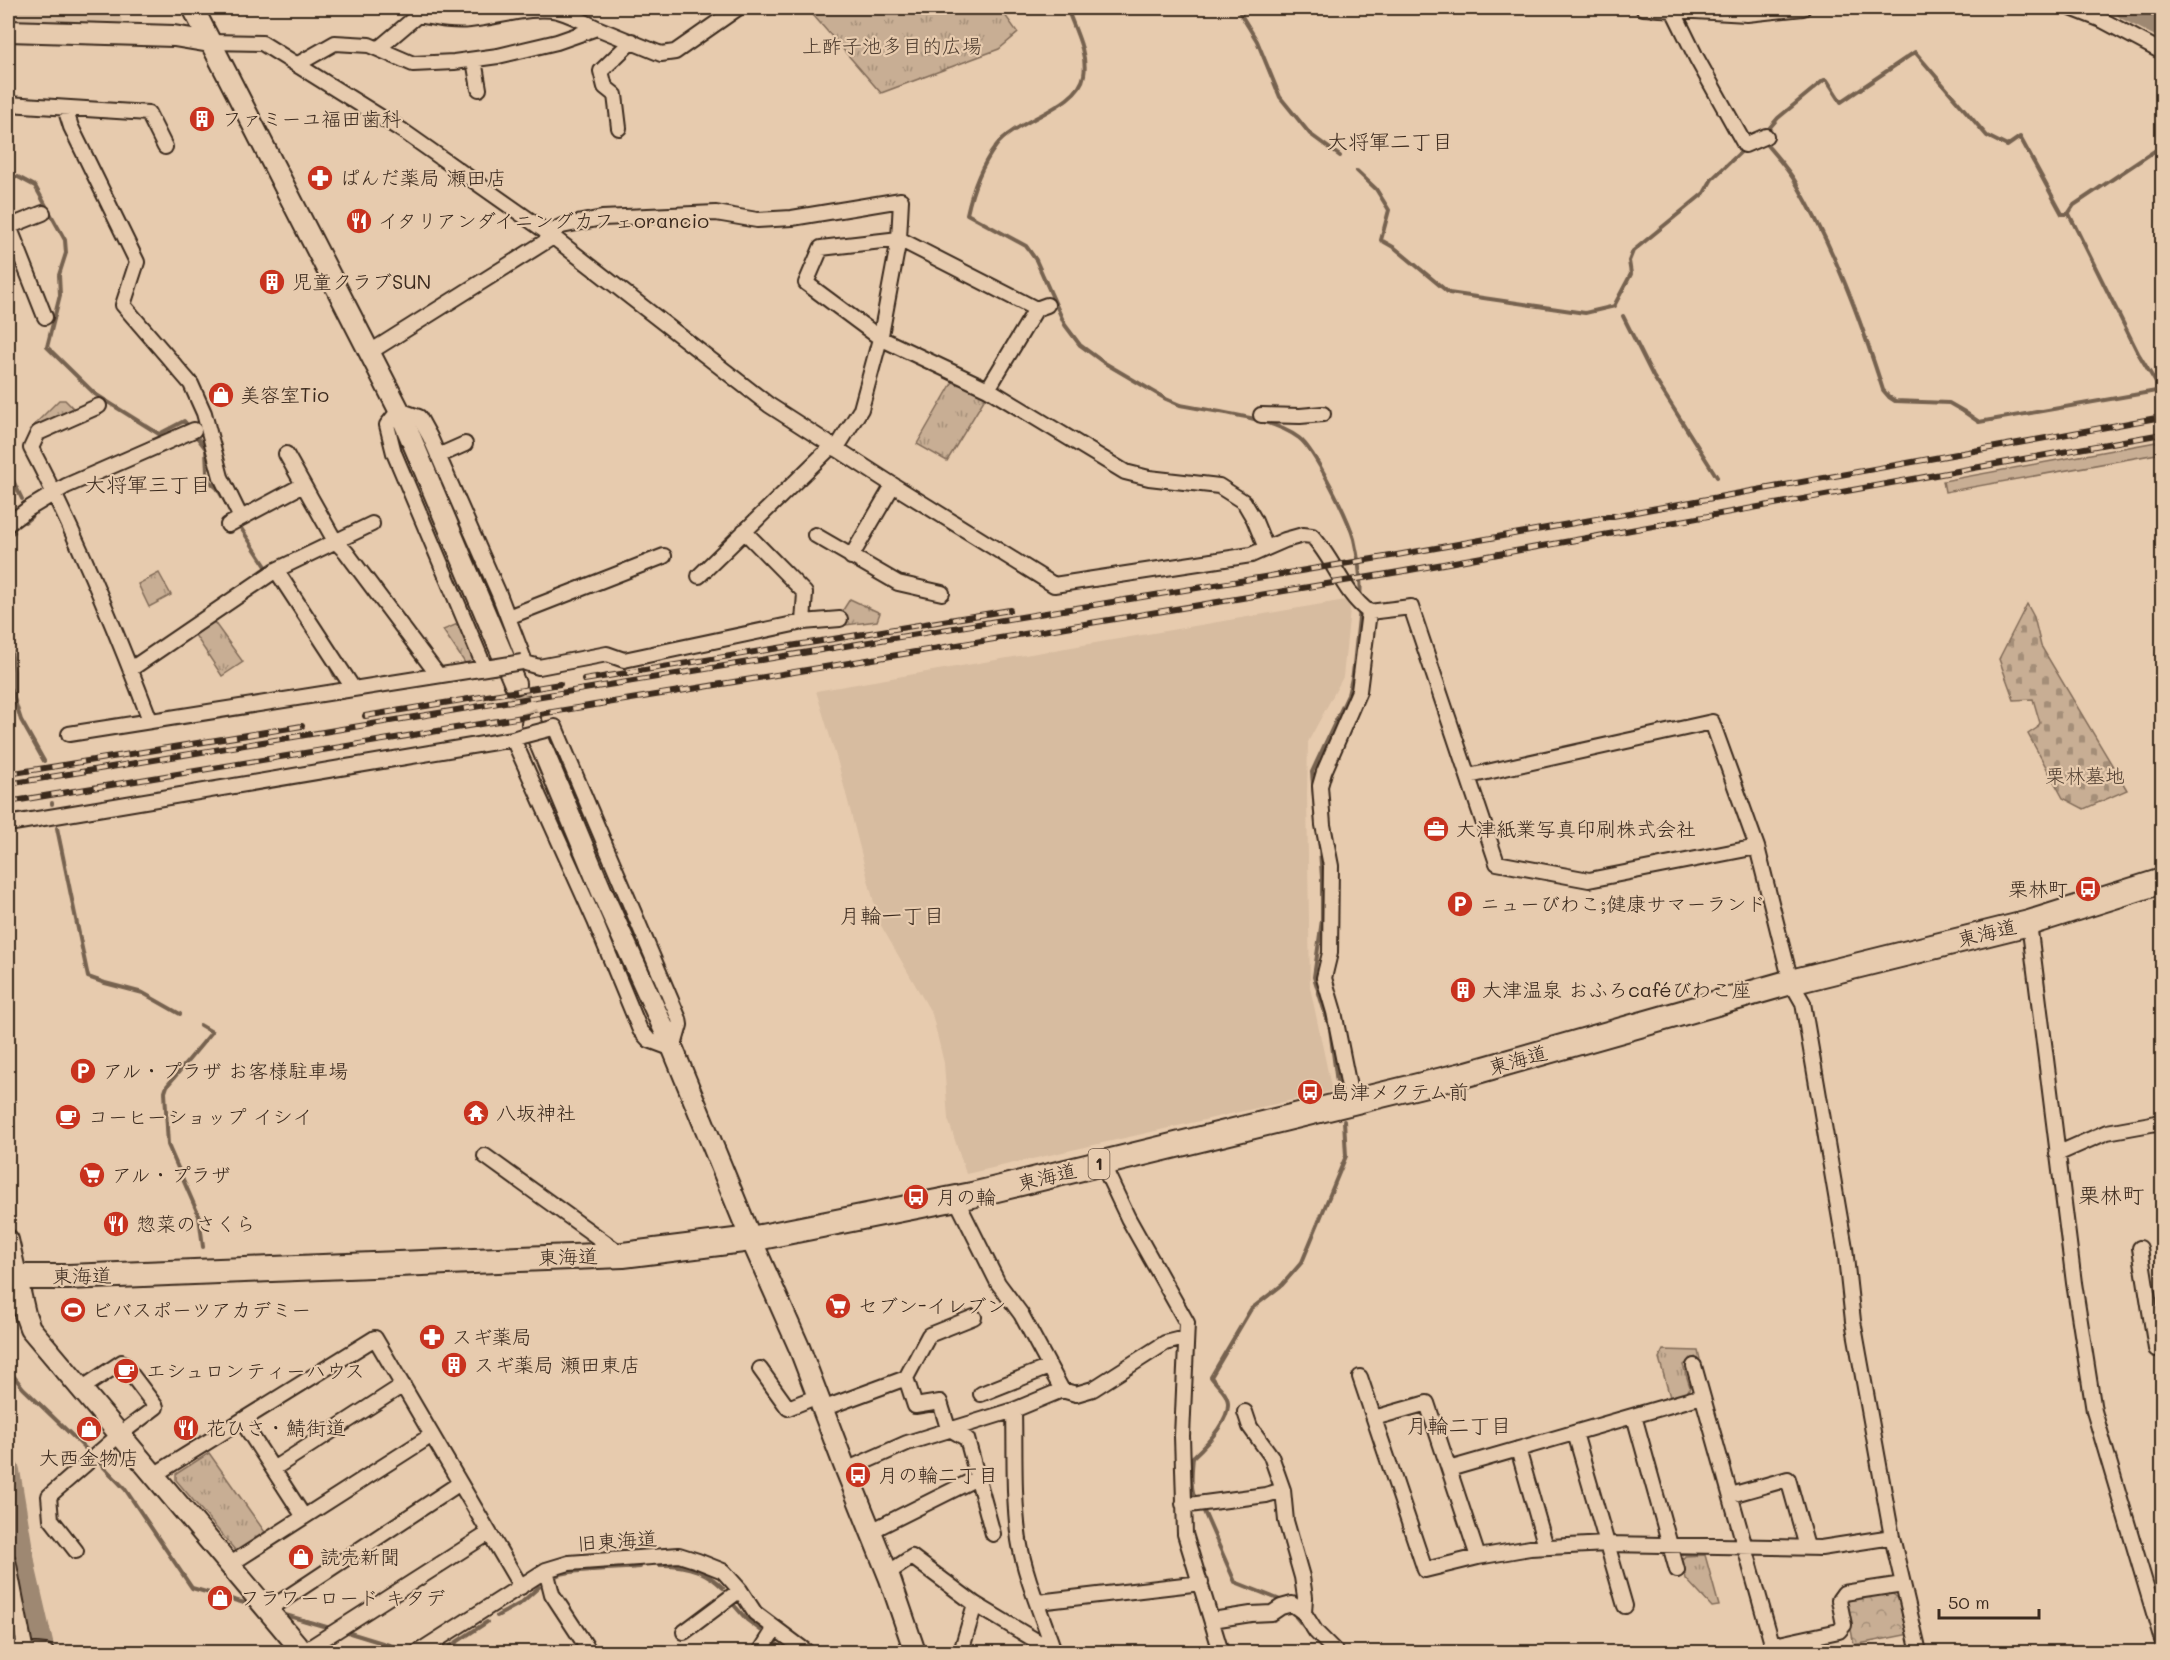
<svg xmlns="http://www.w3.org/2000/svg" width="2170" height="1660" viewBox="0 0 2170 1660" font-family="Mali,'Klee One',sans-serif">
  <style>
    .built { fill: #d7bca0 }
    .green { fill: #c8ae94; stroke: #826c59; stroke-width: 1.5 }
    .forest { fill: url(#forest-crowns); stroke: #826c59; stroke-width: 1.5 }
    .cemetery { fill: url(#cemetery-stones); stroke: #826c59; stroke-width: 1.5 }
    .park { fill: url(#park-tufts); stroke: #826c59; stroke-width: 1.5 }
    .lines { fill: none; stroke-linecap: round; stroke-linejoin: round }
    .stream { stroke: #766250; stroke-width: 4 }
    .river { stroke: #9e8872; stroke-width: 24 }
    .secondary-tunnel { stroke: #c5ab91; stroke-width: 20; stroke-dasharray: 20 10; stroke-linecap: butt }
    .street-casing { stroke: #3b2a1e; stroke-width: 18 }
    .secondary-casing { stroke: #3b2a1e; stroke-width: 24 }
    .highway-casing { stroke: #3b2a1e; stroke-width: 28 }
    .street { stroke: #e7cbae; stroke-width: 14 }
    .secondary { stroke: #e7cbae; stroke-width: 20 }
    .highway { stroke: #e7cbae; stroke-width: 24 }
    .rail-casing { stroke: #3b2a1e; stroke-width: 6 }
    .rail { stroke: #e7cbae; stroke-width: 4; stroke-dasharray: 11; stroke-linecap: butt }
    .street-bridge-casing { stroke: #3b2a1e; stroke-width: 18; stroke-linecap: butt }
    .street-bridge { stroke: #e7cbae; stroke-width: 14 }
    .labels { text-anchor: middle; stroke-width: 4.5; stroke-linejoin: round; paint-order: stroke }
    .shield { fill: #e7cbae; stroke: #6f5a49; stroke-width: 1.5 }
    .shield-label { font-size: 18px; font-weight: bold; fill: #3b2a1e }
    .park-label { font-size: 20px; fill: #503e30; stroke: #e7cbae }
    .poi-label { font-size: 20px; fill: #3b2a1e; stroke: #e7cbae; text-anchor: start }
    .street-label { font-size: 20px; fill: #3b2a1e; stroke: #e7cbae }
    .neighbourhood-label { font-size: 21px; fill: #3b2a1e; stroke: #e7cbae }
    .quarter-label { font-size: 22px; fill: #3b2a1e; stroke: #e7cbae }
  </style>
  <defs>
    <pattern id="forest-crowns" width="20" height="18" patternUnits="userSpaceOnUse" patternTransform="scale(1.5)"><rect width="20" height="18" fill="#c8ae94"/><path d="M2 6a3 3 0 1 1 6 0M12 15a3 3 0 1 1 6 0" fill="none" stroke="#a48e78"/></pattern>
    <pattern id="cemetery-stones" width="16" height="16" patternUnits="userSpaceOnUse" patternTransform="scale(1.5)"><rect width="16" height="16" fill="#c8ae94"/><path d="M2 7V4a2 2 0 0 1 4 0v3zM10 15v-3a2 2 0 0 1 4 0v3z" fill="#a48e78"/></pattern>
    <pattern id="park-tufts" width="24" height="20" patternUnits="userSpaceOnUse" patternTransform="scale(1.5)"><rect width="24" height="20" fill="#c8ae94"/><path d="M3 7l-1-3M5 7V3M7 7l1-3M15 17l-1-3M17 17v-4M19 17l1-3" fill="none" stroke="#a48e78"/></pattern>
  </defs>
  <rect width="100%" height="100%" fill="#e7cbae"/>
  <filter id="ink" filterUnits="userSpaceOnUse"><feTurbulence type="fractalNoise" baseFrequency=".0167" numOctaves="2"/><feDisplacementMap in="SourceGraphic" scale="12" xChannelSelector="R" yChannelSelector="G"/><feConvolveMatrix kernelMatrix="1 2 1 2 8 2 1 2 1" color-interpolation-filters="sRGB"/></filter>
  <g filter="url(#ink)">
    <path class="built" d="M8,8H118L123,24L8,21Z
      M1351,599L1343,677L1308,742L1307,795L1310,987L1332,1091L966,1174L948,1119L944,1063L932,1014L879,922L838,763L816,691Z"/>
    <path class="green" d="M2162,441V453L1945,492L1943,481Z"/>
    <path class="forest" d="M1890,1592L1902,1601L1910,1634L1854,1645L1846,1605L1851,1597Z"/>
    <path class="cemetery" d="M2027,604L2034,617L2041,646L2127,790L2084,809L2063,798L2028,734L2037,728L2040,723L2033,699L2014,700L1999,659Z"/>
    <path class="park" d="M807,8H1000L1018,33L999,49L881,93Z
      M955,378L987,395L947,461L917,444Z
      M59,400H65L75,410L29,430Z
      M159,573L171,595L149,607L138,584Z
      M850,599L880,613L877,621L846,625L843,610Z
      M465,621L481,663L467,666L443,630Z
      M214,622L243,662L222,676L195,635Z
      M1663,1350L1698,1351L1700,1359L1683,1365L1690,1387L1687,1393L1670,1397L1659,1358Z
      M209,1453L267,1535L242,1551L235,1550L176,1480V1474Z
      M1705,1555L1719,1606L1712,1607L1686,1579L1682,1560L1685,1556Z"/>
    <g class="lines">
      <path class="stream" d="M1067,8C1074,28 1088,53 1084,75C1079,107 1015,120 996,146C981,166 972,191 967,214L1026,246L1036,260L1065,325L1080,345L1103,362L1166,399L1180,405C1215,412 1271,417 1299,438C1315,450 1348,518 1354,539C1358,557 1362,580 1360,598
        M1237,8L1257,41L1280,97L1310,134L1340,156
        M1766,132L1778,118L1824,80H1827L1841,102L1915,52L1987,136L2007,146L2020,137L2062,214H2069L2138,353L2158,386H2162
        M1762,141L1765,143C1776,156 1788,169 1796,183C1834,248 1860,318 1883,390L1889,397L1895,401L1949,403L1963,411L1979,422L2162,390
        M8,169L13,177H18L35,186L65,240L66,253L59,275L60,295L47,347L95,394L159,434L184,421L190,428
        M1357,171L1376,189L1389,210L1381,240L1395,248L1449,293L1585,313L1615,306
        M2068,214L2074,205L2162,146
        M1614,306L1631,274L1629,261L1633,251L1704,193L1712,179L1745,148
        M1623,316L1653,376L1717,477
        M194,433L206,449L207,473L209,481L217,488L229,508
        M8,470L22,499
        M25,522L31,517
        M237,522L269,571
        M8,534L14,532
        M8,628L14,671V698L21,720L44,761
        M327,660L336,678
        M47,778V779
        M52,803V804
        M1316,820L1312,772L1348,695L1353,674L1360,609
        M57,828L88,977L105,983L143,993L180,1014
        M1319,836L1322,877V920L1314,977L1330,1029L1338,1090
        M200,1025L212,1032L167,1086L165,1092L168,1145L199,1216L203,1247
        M8,1369L23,1388L86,1449
        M97,1460L125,1489L192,1588L255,1606
        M1197,1501C1189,1491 1192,1469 1193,1457C1206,1445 1236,1415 1226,1396C1223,1389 1215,1383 1211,1377L1251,1309L1282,1285L1302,1262L1346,1156L1344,1121
        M1202,1507L1235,1582L1283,1601
        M659,1565C684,1564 706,1570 723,1588
        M556,1576C565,1569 624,1569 640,1567
        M733,1604L747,1620L763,1632
        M282,1614L330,1628
        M497,1616L521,1603L539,1587
        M1296,1617L1309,1633
        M350,1633L402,1649
        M773,1641L787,1652
        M449,1647L487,1622"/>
      <path class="river" d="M2127,8L2162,26
        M8,1471L25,1574L43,1652"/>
      <path class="secondary-tunnel" d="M515,684L532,724"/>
      <g class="street-casing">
        <path id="street" d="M1643,8L1747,14L1803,8
          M2071,8L2102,20L2162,52
          M1673,10L1696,57L1745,145L1766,136
          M210,42L262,43L403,131L548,233L769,405L893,485L1054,585L1251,555L1285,540L1303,535L1312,536C1334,559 1343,593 1369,612L1411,607L1497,863L1589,880L1757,847
          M379,48L418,15C435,18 453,22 470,20C496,18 532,5 558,11C572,15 585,22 597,28
          M474,60L479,89
          M298,64L335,43L369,45L413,64L454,62L498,56L557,42L597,28L661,54L675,52L738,8
          M8,104L148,113L165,147
          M65,108L71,127L137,262L123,305L191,384L204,413L221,477L241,518
          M619,128L615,95L605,87L601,71L632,41
          M9,226L45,317
          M8,227L43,213
          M548,233L562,226L602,218L716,213L757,220L792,218L901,200L899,239L881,335L861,409L836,449
          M1036,309L899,239L821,248L806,283L880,338L988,389L1125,472L1149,478L1219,486L1244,502L1254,519L1266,548
          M370,352L553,237
          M988,389L1036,309L1047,305
          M99,406L38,433L31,448C77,535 115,628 150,720
          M1261,415L1300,416L1323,414
          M286,454L335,541L346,552L438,675
          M438,456L465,444
          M8,524L28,509L66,486L194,430
          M228,525L303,485
          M744,531L805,593L803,622
          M815,535L898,583L942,593
          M851,557L893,485
          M276,570L353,688
          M699,576L832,446
          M508,617L664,556
          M522,662L539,667L607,654L624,660L803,622L840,619
          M485,668L394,453L387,425L399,410L419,417L430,437L499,594L525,662
          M131,669L276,570L372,524
          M69,734L492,667
          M522,736L513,739L595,921L640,1030L649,1040L673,1049L680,1025L679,1019L555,727L549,729
          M1469,776L1712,722L1757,847L1791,982L1803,1003L1845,1248L1853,1321L1892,1537L1919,1652
          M8,824L513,739
          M2029,923L2074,1283L2094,1411L2162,1640
          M1352,1102L1334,1012L1324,978L1330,953L1331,866L1323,825L1320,786L1324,772L1359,691L1369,612
          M2057,1154L2107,1132L2162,1122
          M485,1156L621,1254
          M1102,1163L1128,1218L1187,1323L1182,1436L1185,1534L1221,1652
          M956,1199L998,1283L1021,1314L1062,1390
          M2140,1248L2156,1349
          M1694,1366L1771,1640L1779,1644L1839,1631L1844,1625L1839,1600L1844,1593L1903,1584
          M760,1369L788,1408L818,1396
          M1360,1377L1425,1570L1478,1557L1530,1548L1607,1544L1821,1548L1892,1537
          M906,1378L929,1335L974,1317
          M981,1394L1049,1367
          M822,1409L906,1378L915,1406L940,1402L948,1428L967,1439L993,1534
          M1014,1410C1015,1453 1013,1497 1019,1540C1025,1577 1042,1615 1054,1651
          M1245,1412L1250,1427L1271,1456L1283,1490L1286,1521L1302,1577L1305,1597L1304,1613L1316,1632L1336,1652
          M1634,1416L1677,1570
          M1374,1418L1427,1403L1478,1557
          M242,1421L304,1517
          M1575,1433L1625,1606
          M1518,1449L1546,1547
          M273,1469L403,1385
          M1449,1469L1702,1396
          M846,1470L907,1443L1014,1410L1062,1390L1076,1394L1093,1389L1165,1343L1185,1338
          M154,1475L375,1338L521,1587
          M1731,1495L1788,1479L1807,1547
          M1183,1504L1189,1505L1266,1495L1283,1490
          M871,1531L979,1477
          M76,1551L51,1519L49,1496L119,1435L156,1407L122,1362L81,1389
          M8,1560L26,1652
          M229,1565L432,1435
          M546,1570L552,1594L590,1652
          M888,1573L912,1557L975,1604L1055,1652
          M1038,1602L1201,1583
          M268,1610L460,1483
          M1212,1620L1251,1614L1272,1613L1281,1607L1292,1604L1304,1613
          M684,1632L740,1590
          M8,1648L46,1652
          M303,1652L489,1533
          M418,1652L546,1570L569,1563L679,1555L698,1561L723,1571L740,1590L755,1613L807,1652
          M760,1652L775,1628
          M961,1652L975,1604"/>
      </g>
      <g class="secondary-casing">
        <path id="secondary" d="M193,8L399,410L515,684
          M8,31L174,36L210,42
          M532,724L602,892L673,1049L751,1239L799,1347L844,1465L890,1579L915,1652
          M8,1240L25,1314L30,1328L303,1652"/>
      </g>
      <g class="highway-casing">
        <path id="highway" d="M8,1277H68L623,1255L751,1239L972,1195L1467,1074L1791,982L2029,923L2162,881"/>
      </g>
      <use href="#street" class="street"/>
      <use href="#secondary" class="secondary"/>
      <use href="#highway" class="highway"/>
      <g class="rail-casing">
        <path id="rail" d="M584,680L1010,610
          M365,716L560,684
          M8,774L302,726
          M8,784L1397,555L2162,417
          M8,802L1399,572L2162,434"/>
      </g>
      <use href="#rail" class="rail"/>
      <g class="street-bridge-casing">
        <path id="street-bridge" d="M492,667L522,662
          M522,736L549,729"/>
      </g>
      <use href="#street-bridge" class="street-bridge"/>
    </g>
  </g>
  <defs>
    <g id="building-disc" transform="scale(1.35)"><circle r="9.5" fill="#c8321e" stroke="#e7cbae"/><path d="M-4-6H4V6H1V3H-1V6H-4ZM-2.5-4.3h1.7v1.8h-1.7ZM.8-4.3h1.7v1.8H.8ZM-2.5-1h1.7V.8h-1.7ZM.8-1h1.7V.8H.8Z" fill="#fff"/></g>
    <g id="pharmacy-disc" transform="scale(1.35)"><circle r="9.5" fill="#c8321e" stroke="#e7cbae"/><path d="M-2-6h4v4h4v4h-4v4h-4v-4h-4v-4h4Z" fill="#fff"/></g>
    <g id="restaurant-disc" transform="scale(1.35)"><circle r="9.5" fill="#c8321e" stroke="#e7cbae"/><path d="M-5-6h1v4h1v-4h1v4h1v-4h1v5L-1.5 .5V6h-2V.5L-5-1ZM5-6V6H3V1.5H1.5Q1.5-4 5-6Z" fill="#fff"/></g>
    <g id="shop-disc" transform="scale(1.35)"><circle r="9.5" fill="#c8321e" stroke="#e7cbae"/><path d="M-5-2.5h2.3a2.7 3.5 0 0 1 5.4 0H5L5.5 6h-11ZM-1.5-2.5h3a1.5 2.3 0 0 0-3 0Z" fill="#fff"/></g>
    <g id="office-disc" transform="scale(1.35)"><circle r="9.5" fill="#c8321e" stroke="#e7cbae"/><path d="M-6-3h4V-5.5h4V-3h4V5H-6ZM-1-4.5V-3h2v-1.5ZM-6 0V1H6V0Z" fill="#fff"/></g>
    <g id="bus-disc" transform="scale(1.35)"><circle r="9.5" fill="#c8321e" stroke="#e7cbae"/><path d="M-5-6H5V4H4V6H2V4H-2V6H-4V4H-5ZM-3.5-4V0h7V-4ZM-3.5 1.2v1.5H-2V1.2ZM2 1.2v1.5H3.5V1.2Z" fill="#fff"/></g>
    <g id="parking-disc" transform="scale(1.35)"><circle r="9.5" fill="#c8321e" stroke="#e7cbae"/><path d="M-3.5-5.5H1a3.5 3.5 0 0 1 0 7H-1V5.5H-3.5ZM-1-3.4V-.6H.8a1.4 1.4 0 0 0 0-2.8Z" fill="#fff"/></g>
    <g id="temple-disc" transform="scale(1.35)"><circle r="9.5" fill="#c8321e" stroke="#e7cbae"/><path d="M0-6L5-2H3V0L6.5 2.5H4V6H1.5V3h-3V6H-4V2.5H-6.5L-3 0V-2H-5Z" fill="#fff"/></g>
    <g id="cafe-disc" transform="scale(1.35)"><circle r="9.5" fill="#c8321e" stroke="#e7cbae"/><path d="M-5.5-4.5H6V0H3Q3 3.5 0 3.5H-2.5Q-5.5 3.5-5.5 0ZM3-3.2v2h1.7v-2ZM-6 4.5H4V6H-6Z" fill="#fff"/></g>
    <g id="supermarket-disc" transform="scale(1.35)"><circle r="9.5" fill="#c8321e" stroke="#e7cbae"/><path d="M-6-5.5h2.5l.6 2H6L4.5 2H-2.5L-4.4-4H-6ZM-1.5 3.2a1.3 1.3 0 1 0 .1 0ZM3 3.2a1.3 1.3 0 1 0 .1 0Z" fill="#fff"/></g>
    <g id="stadium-disc" transform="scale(1.35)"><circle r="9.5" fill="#c8321e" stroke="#e7cbae"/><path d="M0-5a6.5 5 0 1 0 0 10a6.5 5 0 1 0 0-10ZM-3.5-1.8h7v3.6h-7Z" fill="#fff"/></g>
  </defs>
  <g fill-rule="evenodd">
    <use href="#building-disc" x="202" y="119"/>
    <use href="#pharmacy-disc" x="320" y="178"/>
    <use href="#restaurant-disc" x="359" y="221"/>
    <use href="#building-disc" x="272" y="282"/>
    <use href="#shop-disc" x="221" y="395"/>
    <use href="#office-disc" x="1436" y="829"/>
    <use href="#bus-disc" x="2088" y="889"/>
    <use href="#parking-disc" x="1460" y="904"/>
    <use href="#building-disc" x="1463" y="990"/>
    <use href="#parking-disc" x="83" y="1071"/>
    <use href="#bus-disc" x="1310" y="1092"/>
    <use href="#temple-disc" x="476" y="1113"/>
    <use href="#cafe-disc" x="68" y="1117"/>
    <use href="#supermarket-disc" x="92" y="1175"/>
    <use href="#bus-disc" x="916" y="1197"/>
    <use href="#restaurant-disc" x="116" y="1224"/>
    <use href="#supermarket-disc" x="838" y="1306"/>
    <use href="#stadium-disc" x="73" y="1310"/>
    <use href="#pharmacy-disc" x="432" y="1337"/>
    <use href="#building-disc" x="454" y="1365"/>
    <use href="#cafe-disc" x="126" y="1371"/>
    <use href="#restaurant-disc" x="186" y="1428"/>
    <use href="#shop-disc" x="89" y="1429"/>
    <use href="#bus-disc" x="858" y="1475"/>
    <use href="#shop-disc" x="301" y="1557"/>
    <use href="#shop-disc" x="220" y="1598"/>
  </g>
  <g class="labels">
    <rect class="shield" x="1088.5" y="1149" width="21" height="30" rx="4.5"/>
    <g class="shield-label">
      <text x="1099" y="1170">1</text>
    </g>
    <g class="park-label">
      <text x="892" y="53">上酢子池多目的広場</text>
      <text x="2085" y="783">栗林墓地</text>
    </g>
    <g class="poi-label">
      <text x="222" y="126">ファミーユ福田歯科</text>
      <text x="340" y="185">ぱんだ薬局 瀬田店</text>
      <text x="378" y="228">イタリアンダイニングカフェorancio</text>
      <text x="292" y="289">児童クラブSUN</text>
      <text x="240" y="402">美容室Tio</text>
      <text x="1456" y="836">大津紙業写真印刷株式会社</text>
      <text x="2068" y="896" text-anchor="end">栗林町</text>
      <text x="1480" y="911">ニューびわこ;健康サマーランド</text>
      <text x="1482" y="997">大津温泉 おふろcaféびわこ座</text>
      <text x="103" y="1078">アル・プラザ お客様駐車場</text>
      <text x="1330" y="1099">島津メクテム前</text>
      <text x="496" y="1120">八坂神社</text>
      <text x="88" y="1124">コーヒーショップ イシイ</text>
      <text x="112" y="1182">アル・プラザ</text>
      <text x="936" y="1204">月の輪</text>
      <text x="136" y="1231">惣菜のさくら</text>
      <text x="858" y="1313">セブン-イレブン</text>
      <text x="92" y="1317">ビバスポーツアカデミー</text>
      <text x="452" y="1344">スギ薬局</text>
      <text x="474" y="1372">スギ薬局 瀬田東店</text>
      <text x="146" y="1378">エシュロンティーハウス</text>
      <text x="206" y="1435">花ひさ・鯖街道</text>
      <text x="89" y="1465" text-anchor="middle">大西金物店</text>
      <text x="878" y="1482">月の輪二丁目</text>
      <text x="320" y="1564">読売新聞</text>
      <text x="240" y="1605">フラワーロード キタデ</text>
    </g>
    <g class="street-label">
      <text transform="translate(1987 933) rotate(-14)" y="7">東海道</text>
      <text transform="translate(1518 1060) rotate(-16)" y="7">東海道</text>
      <text transform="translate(1047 1177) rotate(-14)" y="7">東海道</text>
      <text transform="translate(568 1257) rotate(-2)" y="7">東海道</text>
      <text transform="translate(82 1276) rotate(-1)" y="7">東海道</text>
      <text transform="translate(617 1541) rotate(-4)" y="7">旧東海道</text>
    </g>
    <g class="neighbourhood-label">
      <text x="1390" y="149">大将軍二丁目</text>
      <text x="148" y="492">大将軍三丁目</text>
      <text x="892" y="923">月輪一丁目</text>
      <text x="1459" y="1433">月輪二丁目</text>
    </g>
    <g class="quarter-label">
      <text x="2111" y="1203">栗林町</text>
    </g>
  </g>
  <rect width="2170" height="1660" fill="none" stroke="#e7cbae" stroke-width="30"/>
  <rect x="15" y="15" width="2140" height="1630" fill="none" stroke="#3b2a1e" stroke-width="2" filter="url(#ink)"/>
  <path d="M1939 1609v9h100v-9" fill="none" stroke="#3b2a1e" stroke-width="3"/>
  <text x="1948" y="1609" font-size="18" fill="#3b2a1e" stroke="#e7cbae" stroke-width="4.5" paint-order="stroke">50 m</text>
</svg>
